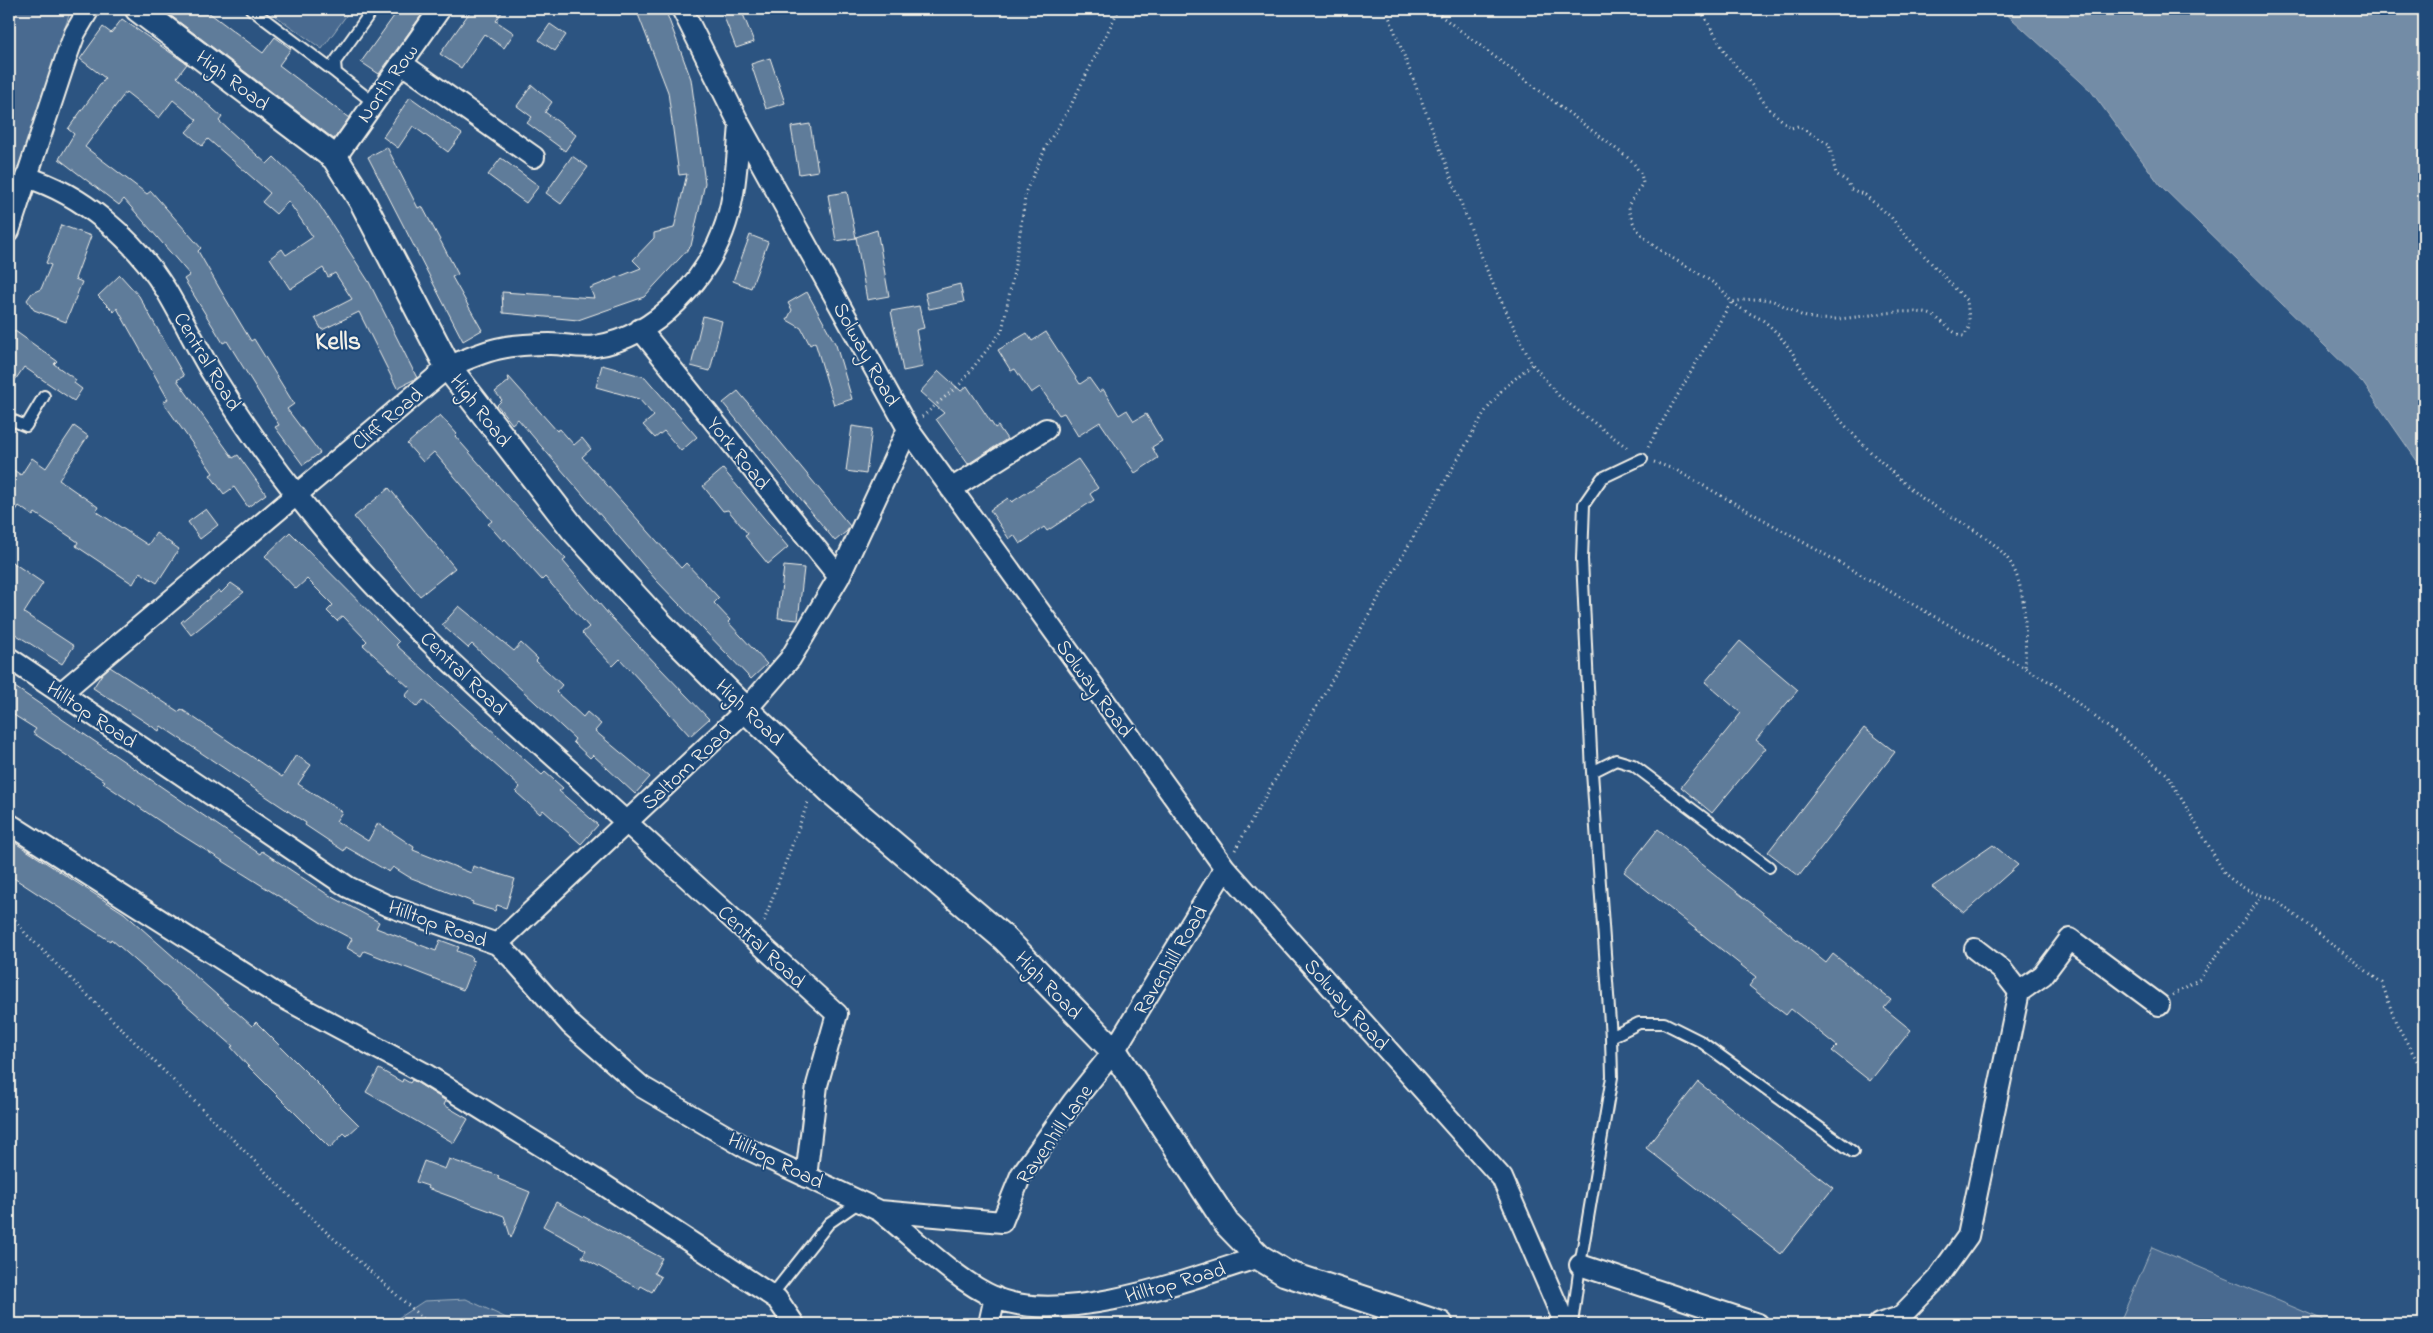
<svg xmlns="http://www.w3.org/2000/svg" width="2433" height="1333" viewBox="0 0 2433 1333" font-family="'Indie Flower',sans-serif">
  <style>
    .green { fill: #496b90; stroke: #9eaebc }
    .water { fill: #738ca6; stroke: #a7b4c0 }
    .building { fill: #5e7b9a; stroke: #f4f1e8 }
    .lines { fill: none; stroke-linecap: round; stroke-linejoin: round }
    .service-casing { stroke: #f4f1e8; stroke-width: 14 }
    .minor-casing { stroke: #f4f1e8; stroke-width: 24 }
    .tertiary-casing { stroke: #f4f1e8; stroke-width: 29 }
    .path { stroke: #f4f1e8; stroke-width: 3; stroke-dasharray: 1 4; stroke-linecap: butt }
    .service { stroke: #1f4a7a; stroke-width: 10 }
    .minor { stroke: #1f4a7a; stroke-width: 20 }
    .tertiary { stroke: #1f4a7a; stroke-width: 25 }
    .labels { text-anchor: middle; stroke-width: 4; stroke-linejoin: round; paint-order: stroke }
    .street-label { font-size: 21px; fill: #f4f1e8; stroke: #1f4a7a }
    .district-label { font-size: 26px; font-weight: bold; fill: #f4f1e8; stroke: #1f4a7a }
  </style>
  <rect width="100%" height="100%" fill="#2c5481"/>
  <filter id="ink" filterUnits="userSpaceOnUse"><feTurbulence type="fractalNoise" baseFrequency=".02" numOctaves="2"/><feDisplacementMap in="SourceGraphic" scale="10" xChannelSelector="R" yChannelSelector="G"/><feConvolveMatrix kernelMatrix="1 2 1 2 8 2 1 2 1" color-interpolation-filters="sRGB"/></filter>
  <g filter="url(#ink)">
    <path class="green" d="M9,9H71L9,201Z
      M266,9H351L322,49Z
      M2152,1247L2333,1324H2119Z
      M466,1299L519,1324H389L424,1301Z"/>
    <path class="water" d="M2001,9H2424V471L2363,383L2160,185L2091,91Z"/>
    <path class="building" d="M162,9H204L263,53L275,37L291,49L279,65L349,118L334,139Z
      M399,9H426L379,74L361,62Z
      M472,9H504L496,21L514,33L504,48L484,34L461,68L440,54Z
      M636,9H665L691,79L705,183L691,246L644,297L578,320L503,313L502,292L594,298L590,288L641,268L633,260L654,238V233L674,228L687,174L679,175L668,92Z
      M721,9H741L754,42L736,48Z
      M122,19L187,64L177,77L222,117L219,121L267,164L274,157L313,195L369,282L417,378L397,388L359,312L322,330L315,318L352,299L335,273L328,277L323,268L290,289L270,258L282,249L286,255L313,237L288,201L276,214L262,202L270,193L208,139L202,146L186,132L197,120L173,100L159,118L126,92L85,147L147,194L151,191L201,248L198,251L221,291L251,341L254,339L294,404L287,409L320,453L303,465L275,427L279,425L227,341L223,343L184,279L190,275L124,199L119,205L59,159L74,134L68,129L105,78L80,59L103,27L111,33Z
      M550,24L566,35L555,51L539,40Z
      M770,58L785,103L766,109L751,64Z
      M532,85L552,102L545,112L576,135L565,151L527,123L532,117L517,106Z
      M410,97L462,134L448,152L413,126L398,148L383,137Z
      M810,124L818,171L799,174L791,127Z
      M387,147L418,208L422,206L458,274L452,277L482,330L463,341L368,157Z
      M572,156L588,167L561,204L546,193Z
      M501,158L539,186L526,203L488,175Z
      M847,192L856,238L836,241L828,195Z
      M61,225L91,236L75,279L82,282L66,322L34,310L27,300L32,293L41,289L51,265L46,263Z
      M877,230L889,296L867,300L856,237Z
      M750,235L768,242L751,288L733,281Z
      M120,275L139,296L184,376L177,380L233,458L238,455L266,494L248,507L234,487L224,494L210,475L213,473L163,402L168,399L117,308L114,312L98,296Z
      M960,284L964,302L929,309L925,293Z
      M807,292L836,345L852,399L834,405L815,342L810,345L801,328L787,320L792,310L788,303Z
      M919,306L924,328L916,330L923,367L903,371L891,311Z
      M703,316L722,321L710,371L691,366Z
      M15,331L57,361L54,364L76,380L74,383L82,389L74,401L24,367L9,389V339Z
      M1046,332L1080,384L1089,378L1099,392L1103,389L1119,415L1127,410L1134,421L1146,414L1162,441L1152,447L1158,458L1135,473L1100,422L1078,436L1064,413L1059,415L1040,387L1031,393L1015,369L1011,371L998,350L1027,333L1032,341Z
      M602,365L645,377L697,437L681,451L664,431L655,438L643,425L654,416L639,399L596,387Z
      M939,371L961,391L967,386L995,428L998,426L1007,439L968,464L936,419L944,413L920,392Z
      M508,376L557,431L560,429L574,445L582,438L591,449L582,457L681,568L686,563L719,598L714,603L730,620L728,622L767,664L751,679L656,580L518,419L512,424L497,405L502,400L495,392L509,381Z
      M738,391L850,526L847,531L835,541L723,403Z
      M440,415L457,434L455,436L510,499L566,559L563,561L610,616L709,719L690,736L620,659L613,666L582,633L589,627L545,577L542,580L505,539L503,541L488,524L492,521L434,452L423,462L407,444Z
      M74,426L88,436L59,480L98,507L96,511L148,545L156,533L179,549L157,583L140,572L133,584L76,546L78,542L35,513L33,516L19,506L9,521V467L21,475L32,458L46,468Z
      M852,426L872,429L866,474L846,471Z
      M1078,459L1098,488L1090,494L1094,500L1047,531L1044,527L1020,544L1014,535L1009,539L990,510L1008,498L1012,502Z
      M723,469L788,547L768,564L745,536L748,534L728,510L723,511L703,486Z
      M389,488L455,568L420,596L354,517Z
      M206,509L218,525L200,539L188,522Z
      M290,532L399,642L396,645L542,775L545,772L563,788L559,791L598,825L581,844L543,810L540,814L516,792L520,787L423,700L417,707L405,696L411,689L363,645L367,641L343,616L337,621L327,611L333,605L307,579L296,589L265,556Z
      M9,560L43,583L24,613L74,646L62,664L12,632L9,637Z
      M784,566L804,568L798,620L778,618Z
      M231,583L244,592L191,635L181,622L219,590L221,593Z
      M459,606L514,651L521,643L538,659L536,661L562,685L556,692L583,717L587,712L601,724L595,731L650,777L635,794L593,755L590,758L573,742L575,739L472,644L468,648L442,625Z
      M1740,641L1798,690L1756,740L1766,748L1712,813L1681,787L1741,713L1705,682Z
      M110,667L179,712L181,709L282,777L296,755L311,765L298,784L342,812L336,821L368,841L378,823L414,847L413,850L471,873L473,866L515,879L506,908L497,905L495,911L472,904L473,902L409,877L393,867L389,872L346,847L344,851L305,825L306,823L161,726L159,731L93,688L102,674Z
      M9,683L260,854L262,851L327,894L379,922L376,928L436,951L440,940L459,947L457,951L472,957L471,960L474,961L463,990L364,951L361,956L347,948L352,939L320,922L167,826L103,783L105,781L33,733L36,729L9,712Z
      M1864,728L1895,752L1799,876L1768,852Z
      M1658,829L1826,963L1833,954L1891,1000L1884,1008L1911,1030L1870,1081L1832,1051L1837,1046L1791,1009L1786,1015L1749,986L1756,977L1624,872Z
      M9,839L124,913L252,1026L256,1022L359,1125L347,1136L344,1133L330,1148L247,1065L231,1047L233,1046L111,939L110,941L9,875Z
      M1993,845L2018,865L1964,913L1932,887Z
      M379,1069L402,1082L403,1079L410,1083L412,1080L416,1082L446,1101L444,1105L468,1119L454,1143L366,1092Z
      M1698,1082L1833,1188L1781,1254L1646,1148Z
      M449,1159L499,1176L498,1179L530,1192L511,1238L504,1216L427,1188L428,1186L416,1182L424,1161L445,1169Z
      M556,1202L662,1258L654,1273L661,1277L652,1292L641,1286L639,1289L582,1257L586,1250L543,1226Z"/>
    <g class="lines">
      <g class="service-casing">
        <path id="service" d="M251,9L336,73
          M373,9L335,62L336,73L374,103
          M9,419L26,426L44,396
          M1592,772L1616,760L1633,765L1769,867
          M1611,1037L1639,1023H1664L1700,1041L1853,1152
          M772,1295L829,1223L861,1201
          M1572,1324L1580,1265L1612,1077L1611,1037L1592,772L1582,559L1584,504L1602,478L1642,459"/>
      </g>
      <g class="minor-casing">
        <path id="minor" d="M682,9L740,125L908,429L1225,868L1502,1178L1565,1324
          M401,63L534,157
          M335,158L440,9
          M26,177C83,194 135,240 166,290C182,317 196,346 212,373C237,414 266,456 296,494C378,601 480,690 579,779C665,857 751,936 837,1014L817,1085L806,1177
          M9,231L67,55L75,33L89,9
          M640,329L839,577
          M951,489L1046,429
          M9,658L348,887L386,905L497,944L512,958L571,1025L642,1087L750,1150L880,1211L1002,1222L1021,1175L1073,1102L1114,1051L1225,868
          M61,693L448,367C489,349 505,344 550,344C566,344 580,349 596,346C656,337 708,279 726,223C736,192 737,158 740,125
          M9,824L278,995L422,1072L601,1183L777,1299L794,1324
          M497,944L746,710L790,659L839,577L908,429
          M2019,992L2043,975L2070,939L2159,1005
          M880,1211C914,1238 956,1281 996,1298C1065,1326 1190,1279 1259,1257
          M1580,1265L1758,1324
          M989,1324L995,1297
          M1879,1324L1900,1317L1937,1279L1968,1236L2019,992L2002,970L1975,949"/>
      </g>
      <g class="tertiary-casing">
        <path id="tertiary" d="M138,9L335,158L362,201L448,367L574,530L660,624L746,710L832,792L1005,939L1114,1051L1227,1224L1259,1257L1285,1273L1440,1324"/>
      </g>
      <path class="path" d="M1386,9L1490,278L1532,364L1560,397L1629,449
        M1432,9L1632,161L1641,174L1643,183L1629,204C1628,247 1696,265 1722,290C1726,294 1728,298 1732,302C1740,309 1751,314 1761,319C1770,325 1779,335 1785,343C1794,353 1800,367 1807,378C1814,387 1821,396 1828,405C1853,437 1883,464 1913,491C1942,516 1997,534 2014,569C2027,598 2026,636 2025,667
        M922,417L960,384L1002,331L1015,266L1026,191L1047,145L1070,107L1119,9
        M1648,447L1731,302C1744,300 1760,297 1773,301C1785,305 1795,314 1807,317C1843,326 1891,305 1929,314C1942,318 1950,334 1964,336L1970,326L1967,301L1904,234L1891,217L1865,195L1851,189L1848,182L1836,174L1829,144L1798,126L1791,128L1768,108L1751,84L1726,54L1700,9
        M1654,462L1676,470L2055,685L2167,774L2225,874C2240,887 2254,895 2273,898L2382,983L2396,1023L2424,1073
        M1235,850L1484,413L1502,390L1532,364
        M9,912L25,933L323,1229L429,1324
        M764,921L808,802
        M2173,995L2199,979L2262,896"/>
      <use href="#service" class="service"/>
      <use href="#minor" class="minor"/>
      <use href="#tertiary" class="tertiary"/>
    </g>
  </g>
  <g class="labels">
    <g class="street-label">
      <text transform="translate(233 80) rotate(37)" y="7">High Road</text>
      <text transform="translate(387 83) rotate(-55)" y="7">North Row</text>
      <text transform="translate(867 354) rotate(61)" y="7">Solway Road</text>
      <text transform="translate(208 361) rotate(59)" y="7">Central Road</text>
      <text transform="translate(481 410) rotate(52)" y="7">High Road</text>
      <text transform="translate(387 418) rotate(-40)" y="7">Cliff Road</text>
      <text transform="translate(739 453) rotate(51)" y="7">York Road</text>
      <text transform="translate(464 673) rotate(44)" y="7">Central Road</text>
      <text transform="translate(1095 688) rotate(54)" y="7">Solway Road</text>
      <text transform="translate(750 712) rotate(44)" y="7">High Road</text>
      <text transform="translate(92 714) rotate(34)" y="7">Hilltop Road</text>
      <text transform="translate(686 767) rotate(-43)" y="7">Saltom Road</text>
      <text transform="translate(438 923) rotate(20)" y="7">Hilltop Road</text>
      <text transform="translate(762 946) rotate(43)" y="7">Central Road</text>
      <text transform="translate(1170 960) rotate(-59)" y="7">Ravenhill Road</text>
      <text transform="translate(1049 985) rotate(46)" y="7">High Road</text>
      <text transform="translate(1347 1004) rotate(48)" y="7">Solway Road</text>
      <text transform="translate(1054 1134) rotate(-55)" y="7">Ravenhill Lane</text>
      <text transform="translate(776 1160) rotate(26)" y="7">Hilltop Road</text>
      <text transform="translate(1175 1282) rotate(-16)" y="7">Hilltop Road</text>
    </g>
    <g class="district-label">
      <text x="338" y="349">Kells</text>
    </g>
  </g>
  <rect width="2433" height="1333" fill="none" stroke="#1f4a7a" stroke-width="30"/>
  <rect x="15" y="15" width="2403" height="1303" fill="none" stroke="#f4f1e8" stroke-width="2" filter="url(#ink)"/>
</svg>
